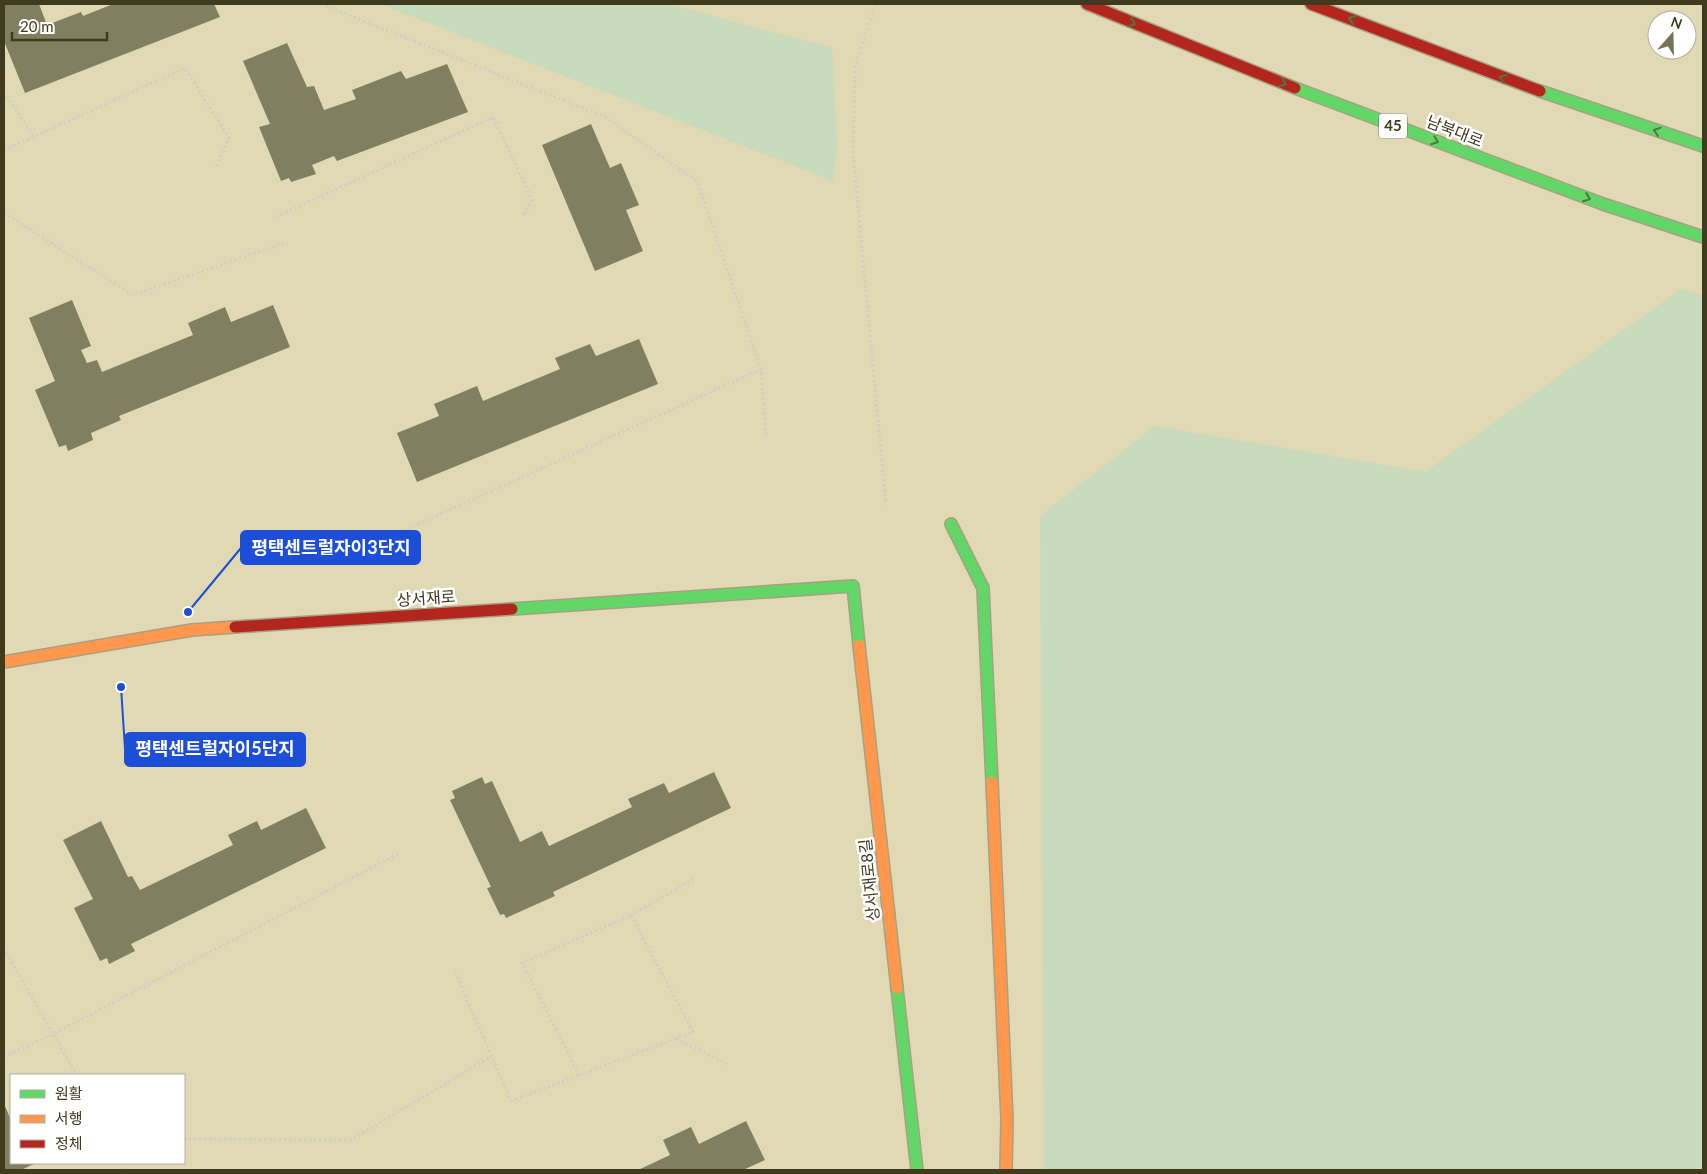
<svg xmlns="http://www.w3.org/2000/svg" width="1707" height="1174" viewBox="0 0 1707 1174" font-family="Lato,'Noto Sans KR',sans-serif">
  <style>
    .green { fill: #c8dbbc }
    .building { fill: #817f61 }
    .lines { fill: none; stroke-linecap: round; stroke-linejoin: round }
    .fast-casing { stroke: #a7a184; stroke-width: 14 }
    .slow-casing { stroke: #a7a184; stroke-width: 14 }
    .jam-casing { stroke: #a7a184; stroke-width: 14 }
    .path { stroke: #d2cfc3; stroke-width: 3; stroke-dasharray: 2.5 2.5; stroke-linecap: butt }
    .fast { stroke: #63d668; stroke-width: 11 }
    .slow { stroke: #ff974d; stroke-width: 11 }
    .jam { stroke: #b3261e; stroke-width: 11 }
    .oneway { stroke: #4e783c }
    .labels { text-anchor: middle; stroke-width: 5; stroke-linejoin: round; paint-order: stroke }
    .shield { fill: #fff; stroke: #797562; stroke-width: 1 }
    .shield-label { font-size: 15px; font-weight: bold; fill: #403a1e }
    .street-label { font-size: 16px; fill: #403a1e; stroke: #fff }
    .leader { fill: none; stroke: #1d4ed8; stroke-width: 2 }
    .callout-dot { fill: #1d4ed8; stroke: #fff; stroke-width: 2 }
    .callout { fill: #1d4ed8; stroke: #1d4ed8; stroke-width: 2 }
    .callout-label { font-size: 18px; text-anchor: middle; font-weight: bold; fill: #fff }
  </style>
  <rect width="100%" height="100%" fill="#e1d9b4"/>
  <path class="green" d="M380,4H668L832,48L837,147L833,181Z
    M1681,289L1703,295V1170H1044L1040,516L1155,426L1425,472Z"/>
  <path class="building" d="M4,4H39L47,25L81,12L83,16L113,4H214L220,17L25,93L4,41Z
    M287,43L307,87L314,86L324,110L356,99L352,90L401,71L406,79L447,64L468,112L337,161L334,156L312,165L316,174L291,182L289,178L281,181L259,127L270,124L243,61Z
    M591,124L610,168L621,163L639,205L626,210L643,251L595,271L542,145Z
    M72,300L91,346L81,350L87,363L97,360L102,372L193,335L188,323L225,307L231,322L273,305L290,347L119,416L121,420L91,433L93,440L68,451L66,445L59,447L35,390L55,381L29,318Z
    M639,339L658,384L417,482L397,433L439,416L434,404L477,386L483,401L560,369L555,358L590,344L596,356Z
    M714,772L731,808L553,892L555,896L506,918L504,914L500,915L487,888L491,887L450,800L455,798L452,791L482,777L485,784L492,781L520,842L542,831L549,846L632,807L628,799L664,783L669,793Z
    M306,808L326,848L131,944L135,951L109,964L107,958L100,961L74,908L93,899L63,840L101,821L128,877L132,876L140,890L233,845L228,835L257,821L261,830Z
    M5,1106L11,1120V1163H36L21,1170H4Z
    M746,1121L765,1160L743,1170H638L670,1155L663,1140L691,1127L699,1144Z"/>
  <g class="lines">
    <g class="fast-casing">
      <path id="fast" d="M1295,88L1603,204L1703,237
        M1540,91L1703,146
        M951,524L983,588L992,782
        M512,609L853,586L859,645
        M897,988L917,1170"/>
    </g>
    <g class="slow-casing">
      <path id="slow" d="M859,645L897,988
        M4,662L192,630L235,627
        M992,782L1007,1119L1006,1170"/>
    </g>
    <g class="jam-casing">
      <path id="jam" d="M1087,4L1295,88
        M1311,4L1540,91
        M235,627L512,609"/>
    </g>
    <path class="path" d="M321,4L605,117L697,181L761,369L766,437
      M876,4L855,66L853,153L886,505
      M4,92L34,136
      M4,150L185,68L229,138L216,168
      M4,213L133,295L287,242
      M276,217L493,117L532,200L523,216
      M381,541L761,369
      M631,915L696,878
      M4,949L53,1034L398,854
      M455,972L511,1101L693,1032L631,915L522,963L579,1075
      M676,1039L728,1064
      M4,1057L53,1034L77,1075
      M184,1139L351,1140L490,1057
      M123,1170L124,1163"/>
    <use href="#fast" class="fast"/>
    <use href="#slow" class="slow"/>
    <use href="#jam" class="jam"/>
  </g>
  <defs><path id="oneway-chevron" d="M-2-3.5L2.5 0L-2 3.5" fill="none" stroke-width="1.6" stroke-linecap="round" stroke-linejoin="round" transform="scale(1.25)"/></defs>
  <g class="oneway">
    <use href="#oneway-chevron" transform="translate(1352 19) rotate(-159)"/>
    <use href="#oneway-chevron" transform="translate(1132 23) rotate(22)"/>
    <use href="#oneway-chevron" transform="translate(1503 78) rotate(-159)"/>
    <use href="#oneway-chevron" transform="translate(1283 83) rotate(22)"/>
    <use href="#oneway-chevron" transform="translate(1657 131) rotate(-161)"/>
    <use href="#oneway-chevron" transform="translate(1435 141) rotate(21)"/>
    <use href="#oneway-chevron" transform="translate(1587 198) rotate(21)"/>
  </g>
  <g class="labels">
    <rect class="shield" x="1379" y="113.5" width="28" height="25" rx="4"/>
    <g class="shield-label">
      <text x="1393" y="131">45</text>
    </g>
    <g class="street-label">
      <text transform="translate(1455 131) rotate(21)" y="6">남북대로</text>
      <text transform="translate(426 598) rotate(-4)" y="6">상서재로</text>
      <text transform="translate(869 880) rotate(-96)" y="6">상서재로8길</text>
    </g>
  </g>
  <path class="leader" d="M188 612L241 548M121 687L125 749"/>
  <g class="callout-dot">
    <circle cx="188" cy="612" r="5"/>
    <circle cx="121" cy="687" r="5"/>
  </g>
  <g class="callout">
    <rect x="241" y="531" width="179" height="33" rx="5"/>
    <rect x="125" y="733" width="180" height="33" rx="5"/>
  </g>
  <g class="callout-label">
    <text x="331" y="554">평택센트럴자이3단지</text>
    <text x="215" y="755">평택센트럴자이5단지</text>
  </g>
  <rect width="1707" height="1174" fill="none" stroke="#403a1e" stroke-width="10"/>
  <rect x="10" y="1074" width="175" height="90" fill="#ffffff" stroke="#b3b0a5"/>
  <rect x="20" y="1090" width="25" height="8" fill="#63d668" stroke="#b3b0a5"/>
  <text x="55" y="1099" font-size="15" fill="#403a1e">원활</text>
  <rect x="20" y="1115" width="25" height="8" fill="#ff974d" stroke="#b3b0a5"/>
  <text x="55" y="1124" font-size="15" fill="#403a1e">서행</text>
  <rect x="20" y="1140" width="25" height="8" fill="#b3261e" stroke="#b3b0a5"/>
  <text x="55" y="1149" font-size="15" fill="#403a1e">정체</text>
  <g transform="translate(1672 35) rotate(20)"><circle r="24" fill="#ffffff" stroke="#b3b0a5"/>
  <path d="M0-4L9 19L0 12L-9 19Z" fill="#787252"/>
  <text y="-8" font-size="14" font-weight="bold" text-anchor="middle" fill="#403a1e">N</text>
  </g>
  <path d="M12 32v8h95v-8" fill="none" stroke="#403a1e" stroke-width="2.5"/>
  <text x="20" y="32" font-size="15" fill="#403a1e" stroke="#ffffff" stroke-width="4" paint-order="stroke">20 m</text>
</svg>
